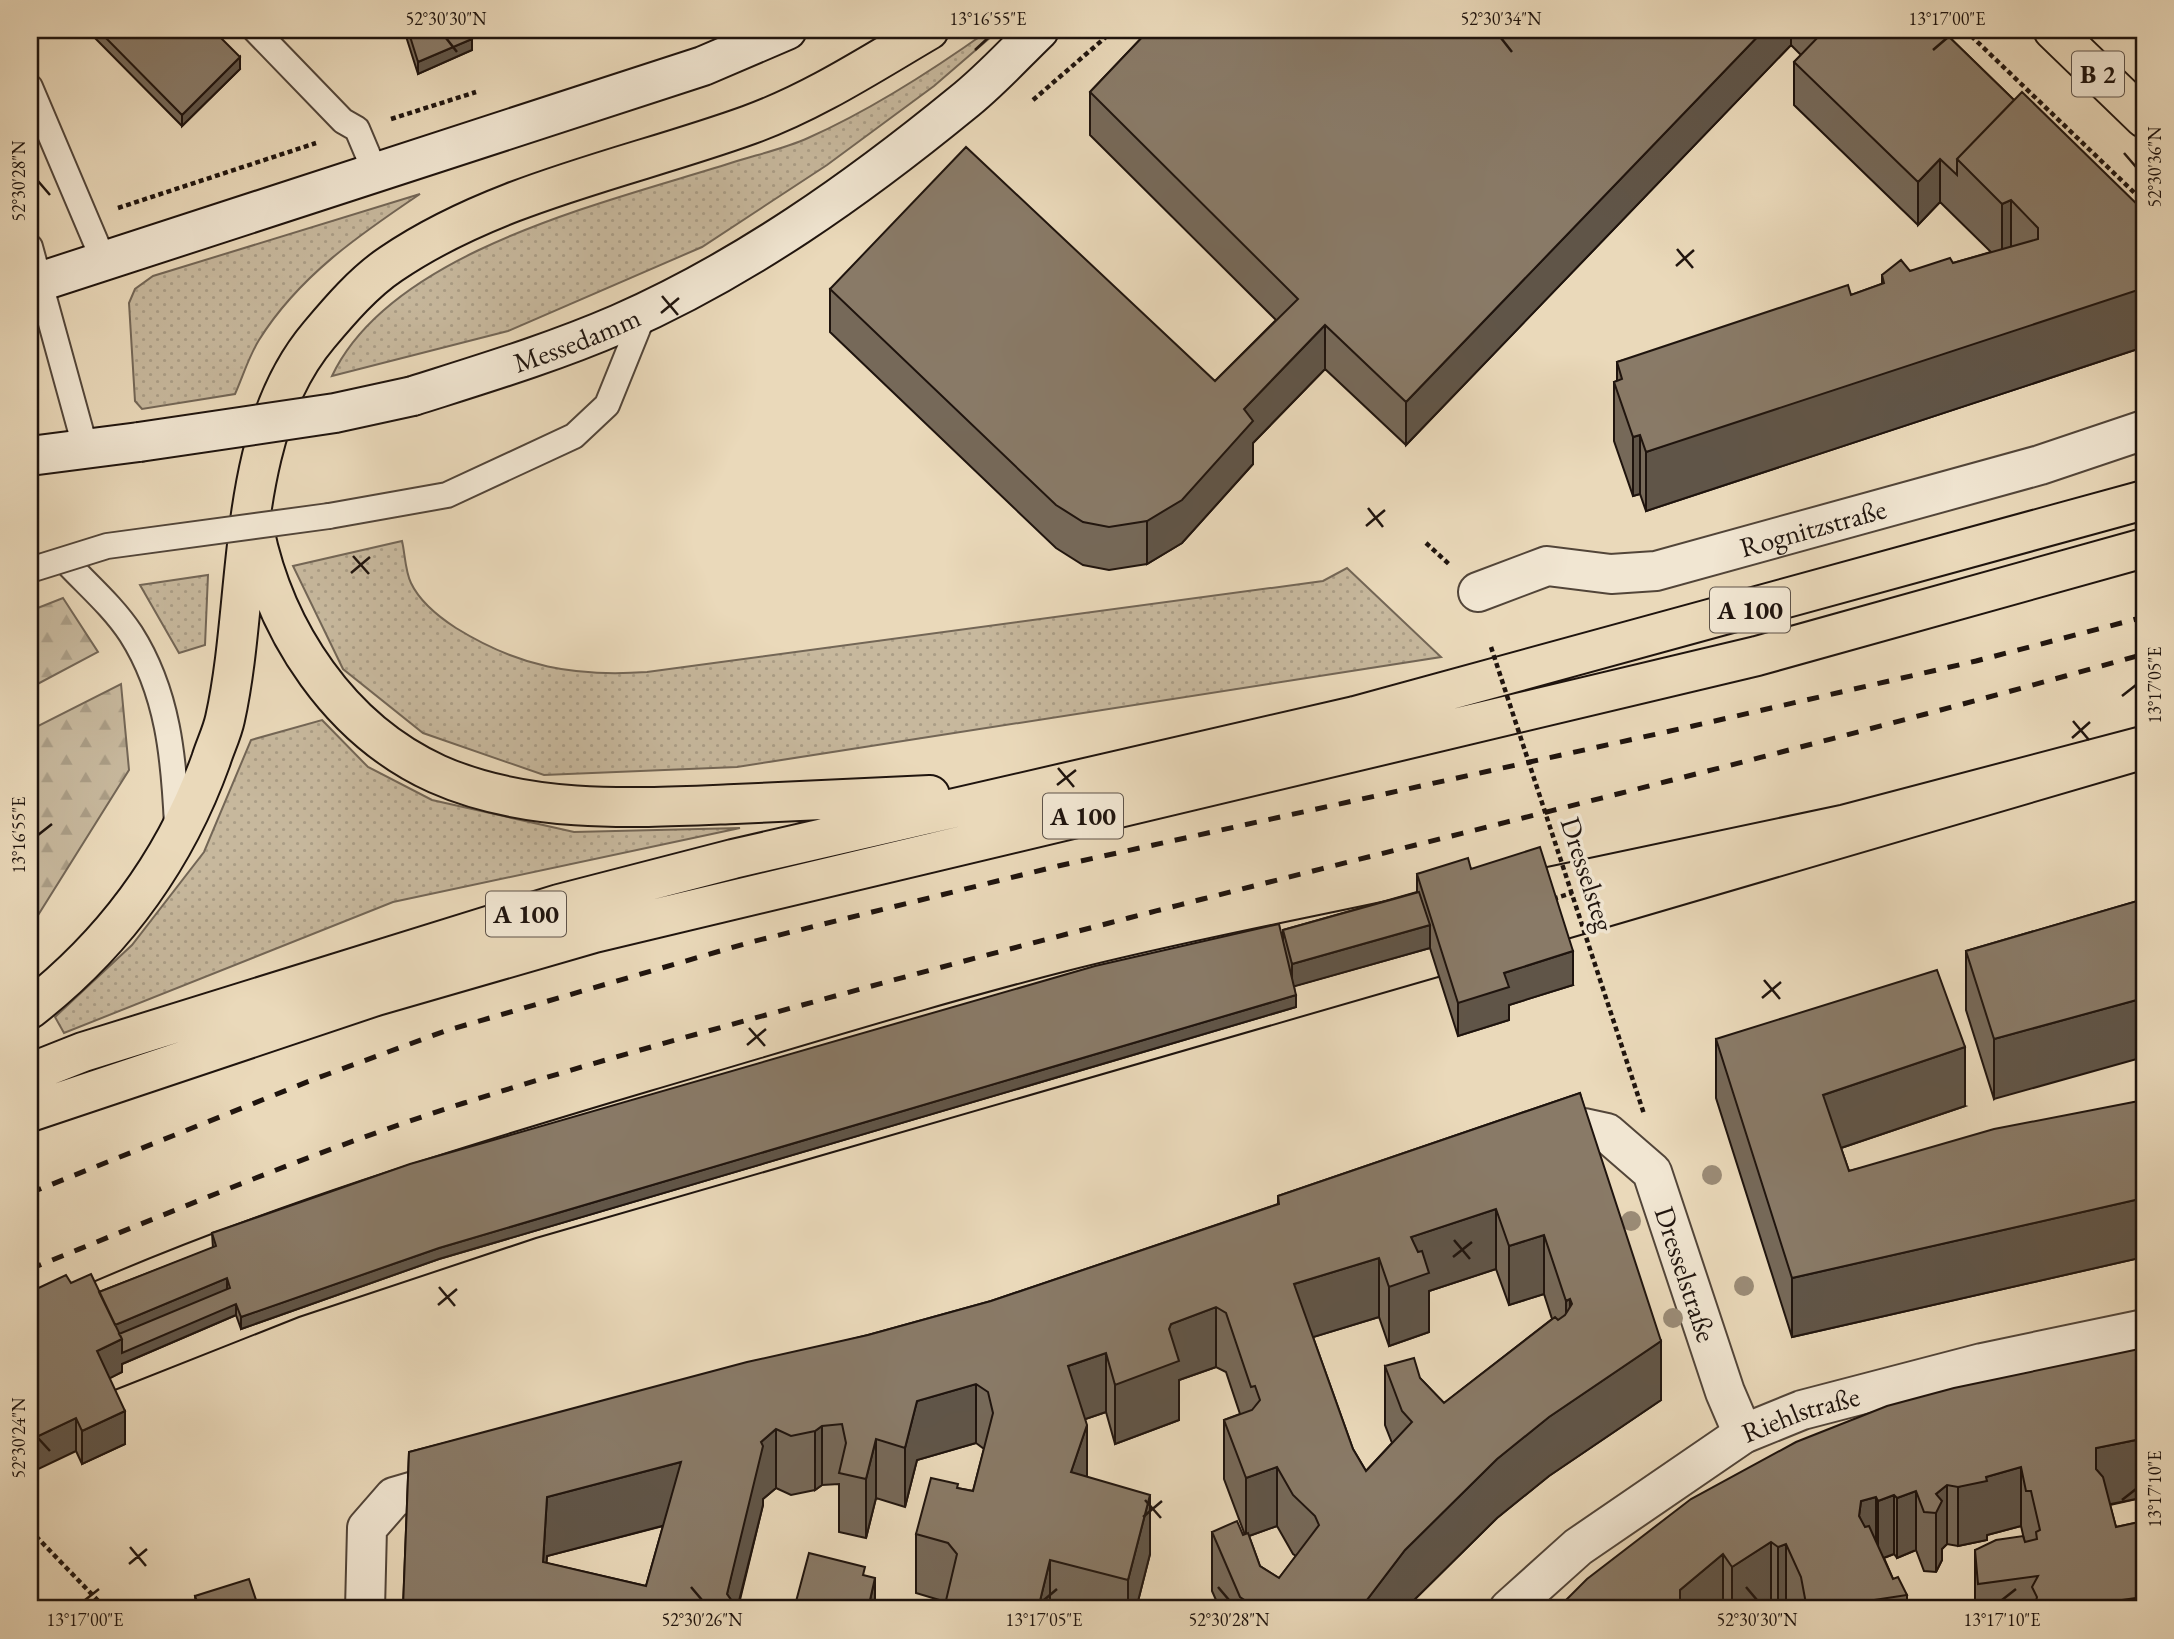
<svg xmlns="http://www.w3.org/2000/svg" width="2174" height="1639" viewBox="0 0 2174 1639" font-family="'EB Garamond',serif">
  <style>
    .grass { fill: url(#grass-dots); stroke: #736656; stroke-width: 2 }
    .forest { fill: url(#forest-firs); stroke: #736656; stroke-width: 2 }
    .lines { fill: none; stroke-linecap: round; stroke-linejoin: round }
    .service-casing { stroke: #524539; stroke-width: 28 }
    .minor-casing { stroke: #524539; stroke-width: 42 }
    .secondary-casing { stroke: #1f140e; stroke-width: 42 }
    .primary-casing { stroke: #1f140e; stroke-width: 42 }
    .motorway-casing { stroke: #1f140e; stroke-width: 42 }
    .path { stroke: #1f140e; stroke-width: 4.5; stroke-dasharray: 5 3.5; stroke-linecap: butt }
    .service { stroke: #f1e6d2; stroke-width: 24 }
    .minor { stroke: #f1e6d2; stroke-width: 38 }
    .secondary { stroke: #f1e6d2; stroke-width: 38 }
    .primary { stroke: #ead9ba; stroke-width: 38 }
    .motorway { stroke: #ead9ba; stroke-width: 38 }
    .tram { stroke: #1f140e; stroke-width: 2 }
    .rail { stroke: #1f140e; stroke-width: 5; stroke-dasharray: 12 12; stroke-linecap: butt }
    .service-bridge-casing { stroke: #524539; stroke-width: 28; stroke-linecap: butt }
    .secondary-bridge-casing { stroke: #1f140e; stroke-width: 42; stroke-linecap: butt }
    .path-bridge { stroke: #1f140e; stroke-width: 4.5; stroke-dasharray: 5 3.5; stroke-linecap: butt }
    .service-bridge { stroke: #f1e6d2; stroke-width: 24 }
    .secondary-bridge { stroke: #f1e6d2; stroke-width: 38 }
    .tree { fill: #9b8c77 }
    .wall { fill: #766959; stroke: #1f140e; stroke-width: 2; fill-rule: evenodd }
    .shaded-wall { fill: #605548; stroke: #1f140e; stroke-width: 2 }
    .building { fill: #897a67; stroke: #1f140e; stroke-width: 2; fill-rule: evenodd }
    .ticks { fill: none; stroke: #1f140e; stroke-width: 2.5 }
    .labels { text-anchor: middle; stroke-width: 7; stroke-linejoin: round; paint-order: stroke }
    .shield { fill: #f1e6d2; stroke: #5e5349; stroke-width: 2 }
    .shield-label { font-size: 26px; font-weight: bold; fill: #1f140e }
    .street-label { font-size: 28px; fill: #1f140e; stroke: #f1e6d2 }
    .neatline { fill: none; stroke: #1f140e; stroke-width: 2.5 }
    .ticks-label { font-size: 18px; text-anchor: middle; fill: #1f140e }
  </style>
  <defs>
    <pattern id="grass-dots" width="8" height="8" patternUnits="userSpaceOnUse" patternTransform="scale(1.75)"><rect width="8" height="8" fill="#c7b89d"/><path d="M2 2h.1M6 6h.1" fill="none" stroke="#aa9d86" stroke-width="1.8" stroke-linecap="round"/></pattern>
    <pattern id="forest-firs" width="22" height="20" patternUnits="userSpaceOnUse" patternTransform="scale(1.75)"><rect width="22" height="20" fill="#c7b89d"/><path d="M5 1l3.5 6h-7zM16 11l3.5 6h-7z" fill="#aa9d86"/></pattern>
  </defs>
  <rect width="100%" height="100%" fill="#ead9ba"/>
  <filter id="stains"><feTurbulence type="fractalNoise" baseFrequency=".00286" numOctaves="4"/><feColorMatrix values="0 0 0 0 .2 0 0 0 0 .09 0 0 0 0 .02 0 0 0 .5 -.17"/></filter>
  <radialGradient id="worn" r=".72"><stop offset=".6" stop-color="#630" stop-opacity="0"/><stop offset="1" stop-color="#630" stop-opacity=".3"/></radialGradient>
  <path class="grass" d="M989,30H999L934,86L827,165L702,247L508,331L332,376C392,249 613,201 737,161C760,154 786,148 808,138C871,110 933,70 989,30Z
    M420,194C359,235 299,276 259,340C249,356 243,376 235,394L142,409L135,401L129,303L135,289L153,276Z
    M402,541C405,553 405,571 411,583C420,602 439,617 456,628C519,667 574,677 647,672L1323,581L1347,568L1441,657L737,767L544,775L423,733L343,669L293,566Z
    M208,575L205,645L179,653L140,585Z
    M322,720L368,767L432,800L574,832L740,828L393,902L64,1033L55,1017L132,945L204,852L251,740Z"/>
  <path class="forest" d="M63,598L98,652L30,688V611Z
    M121,684L129,770L30,928V730Z"/>
  <g class="lines">
    <g class="service-casing">
      <path id="service" d="M255,30L343,121L357,129L376,174
        M30,87L103,259
        M30,247L86,450
        M329,516L447,495L574,436L607,405L645,311
        M69,565C90,587 114,608 131,634C168,692 174,758 177,826"/>
    </g>
    <g class="minor-casing">
      <g id="minor">
        <path id="s1" d="M1478,592L1547,566L1611,574L1656,571L2040,465L2144,430"/>
        <path id="s2" d="M1543,1142L1584,1128L1607,1133L1652,1172L1725,1392L1743,1434"/>
        <path d="M365,1609L367,1528L394,1497L459,1478"/>
        <path id="s3" d="M1509,1609L1578,1547L1743,1434L1802,1410L1982,1363L2144,1329"/>
      </g>
    </g>
    <g class="secondary-casing">
      <g id="secondary">
        <path d="M30,285L703,66L787,30"/>
        <path id="s4" d="M413,396C482,374 552,353 619,324C744,269 857,189 962,103C990,81 1014,54 1039,30"/>
        <path d="M30,456L139,442"/>
      </g>
    </g>
    <g class="primary-casing">
      <path id="primary" d="M2053,30L2144,118"/>
    </g>
    <g class="motorway-casing">
      <path id="motorway" d="M254,529C275,632 340,730 437,774C529,815 637,808 735,804C800,801 865,798 930,795
        M30,1009C113,944 175,860 211,760C215,747 222,733 225,719C252,598 234,435 319,335C340,310 364,282 391,264C497,192 630,168 749,125C813,102 871,64 929,30
        M30,1073L83,1052L559,904L733,859L1355,716L2144,500
        M30,1112L376,996L594,933L1757,656L2144,548"/>
    </g>
    <path class="path" d="M1965,30L2144,202
      M1033,100L1114,30
      M391,119L476,92
      M118,208L316,143
      M1426,543L1450,565
      M1553,899L1572,893
      M30,1530L106,1609"/>
    <use href="#service" class="service"/>
    <use href="#minor" class="minor"/>
    <use href="#secondary" class="secondary"/>
    <use href="#primary" class="primary"/>
    <use href="#motorway" class="motorway"/>
    <path class="tram" d="M1528,871L1840,805L2144,725
      M1550,944L2144,770
      M77,1289C263,1207 455,1149 650,1091C790,1050 930,1006 1071,970C1181,942 1293,921 1405,897
      M97,1397L299,1317L536,1238L1459,971"/>
    <path class="rail" d="M30,1193L312,1080L445,1031L751,942L1058,866L1693,726L1976,661L2144,617
      M30,1269C174,1211 317,1150 464,1103C605,1058 748,1020 890,981C1307,868 1728,772 2144,654"/>
    <g class="service-bridge-casing">
      <path id="service-bridge" d="M30,570L107,546L329,516"/>
    </g>
    <g class="secondary-bridge-casing">
      <path id="secondary-bridge" d="M139,442L335,413L413,396"/>
    </g>
    <path class="path-bridge" d="M1491,647L1644,1114"/>
    <use href="#service-bridge" class="service-bridge"/>
    <use href="#secondary-bridge" class="secondary-bridge"/>
  </g>
  <g class="tree">
    <circle cx="1712" cy="1175" r="10"/>
    <circle cx="1631" cy="1221" r="10"/>
    <circle cx="1744" cy="1286" r="10"/>
    <circle cx="1673" cy="1318" r="10"/>
  </g>
  <path class="wall" d="M87,30H213L240,69L182,126Z
    M404,30H469L472,50L418,74Z
    M1149,30H1942L2014,100L2144,211V332L2141,348L1646,511L1640,494L1633,496L1614,441V382L1617,381V362L1851,295L1882,284V275L1910,271L1953,263L1991,252L1940,202L1918,225L1794,105V62L1801,55L1791,45L1406,445L1325,369L1253,443V464L1182,543L1147,564L1109,570L1083,565L1056,548L830,332V289L1215,381L1276,320L1090,135V92Z
    M1471,869L1573,985L1509,1005V1020L1458,1036L1430,948L1294,986L1296,1007L439,1259L241,1329L236,1315L122,1364V1372L109,1378L125,1444L82,1464L76,1451L71,1283L99,1292L213,1248L212,1233L1283,941V930L1417,892V874Z
    M2144,899L1994,1099L1966,1010V951Z
    M1716,1039L1965,1106L1841,1148L1849,1171L2144,1100V1257L1792,1337L1716,1098Z
    M1580,1093L1661,1400L1549,1476L1497,1518L1405,1609H1220L1212,1591V1532L1243,1535H1245L1224,1479V1420L1240,1414L1226,1372L1216,1367L1179,1380V1420L1115,1444L1106,1412L1085,1419L1087,1477L1150,1554L1136,1609H944L946,1602L916,1593V1534L958,1488L973,1491L984,1449L976,1443L917,1460L905,1507L876,1498L866,1538L839,1532V1484L822,1485L815,1490L791,1495L776,1488L763,1499V1505L738,1608L742,1609H403L409,1452L868,1335L991,1301L1278,1204V1196ZM1496,1269L1509,1305L1544,1294L1552,1319L1444,1403L1420,1378L1385,1366V1425L1392,1443L1366,1471L1353,1449L1313,1337L1379,1317L1389,1346L1429,1332V1291ZM663,1526L646,1586L546,1563L547,1556ZM1277,1526L1293,1554L1296,1556L1279,1578L1260,1566L1249,1536Z
    M2144,1348V1506L2141,1498L2110,1505L2116,1527L2144,1521V1609H1975V1550L2024,1539L2021,1526L1987,1535V1540L1958,1546L1947,1544L1942,1549V1560L1936,1572L1924,1571L1916,1550L1897,1558L1894,1554L1884,1558L1893,1579L1907,1595V1609H1789L1786,1603L1778,1606L1771,1601L1758,1609H1557Z
    M195,1596L259,1609H196Z"/>
  <path class="shaded-wall" d="M1764,30H1791V45L1406,445V402Z
    M472,39V50L418,74V62Z
    M240,57V69L182,126V115Z
    M1940,159V202L1918,225V182Z
    M2011,200V259L2002,263V204Z
    M2144,273V332L2141,348L1646,511V452Z
    M1325,325V369L1253,443V464L1182,543L1147,564V521L1244,409Z
    M1640,435V494L1633,496V437Z
    M1430,925V948L1292,987V964Z
    M1573,951V985L1509,1005V1020L1458,1036V1003L1504,973Z
    M1296,995V1007L439,1259L241,1329V1317L439,1248Z
    M2144,998V1057L1994,1099V1039Z
    M1965,1047V1106L1823,1154V1095Z
    M2144,1198V1257L1792,1337V1278Z
    M1496,1209V1269L1429,1291V1332L1389,1346V1287L1411,1237Z
    M1544,1235V1294L1509,1305V1246Z
    M1379,1258V1317L1294,1343V1284Z
    M227,1278V1290L105,1341V1329Z
    M1570,1299V1359L1566,1361V1301Z
    M236,1304V1315L122,1364V1372L97,1385V1351L122,1339Z
    M1216,1307V1367L1179,1380V1420L1115,1444V1385L1169,1329L1171,1324Z
    M1661,1341V1400L1549,1476L1497,1518L1405,1609H1360L1405,1550L1497,1459L1549,1417Z
    M1106,1353V1412L1068,1425V1366Z
    M976,1384V1443L917,1460L905,1507V1448L917,1401Z
    M125,1411V1444L82,1464V1431Z
    M76,1418V1451L30,1473V1440Z
    M1087,1425V1484L1071,1472Z
    M822,1426V1485L815,1490V1431Z
    M776,1429V1488L763,1499V1505L737,1609L727,1594L761,1442Z
    M876,1439V1498L866,1538V1479Z
    M2141,1439V1498L2096,1507V1448Z
    M681,1462V1521L547,1556L544,1609L543,1562L547,1497Z
    M1277,1467V1526L1246,1537V1478Z
    M2021,1467V1526L1987,1535V1540L1958,1546V1487L1986,1477Z
    M1947,1485V1544L1942,1549V1560L1936,1572V1494Z
    M1916,1491V1550L1897,1558V1498Z
    M1150,1495V1554L1136,1609H1128V1580Z
    M1894,1495V1554L1878,1560V1501Z
    M1876,1497V1556L1859,1516L1861,1501Z
    M1771,1542V1601L1758,1609H1732V1567Z
    M1786,1544V1603L1778,1606V1547Z
    M1723,1554V1609H1680V1590Z
    M1050,1560V1609H1038Z
    M875,1578V1609H868Z"/>
  <path class="building" d="M98,30H213L240,57L182,115Z
    M408,30H469L472,39L418,62Z
    M1149,30H1764L1406,402L1325,325L1244,409L1253,421L1182,500L1147,521L1109,527L1083,522L1056,505L830,289L966,147L1215,381L1298,299L1090,92Z
    M1819,30H1942L2014,100L1957,159V175L1940,159L1918,182L1794,62L1822,33Z
    M2022,92L2144,211V273L2141,289L1646,452L1640,435L1633,437L1614,382L1622,379L1617,362L1848,285L1851,295L1884,283L1882,275L1901,260L1910,271L1950,258L1953,263L2038,239V228L2011,200L2002,204L1957,159Z
    M1540,847L1573,951L1504,973L1509,987L1458,1003L1417,874L1468,858L1471,869Z
    M1419,892L1430,925L1292,964L1283,930Z
    M2144,899V998L1994,1039L1966,951Z
    M1279,924L1296,995L439,1248L241,1317L236,1304L122,1353V1339L119,1334L230,1288L227,1278L115,1325L99,1292L216,1246L212,1233L410,1164L1095,966Z
    M1937,970L1965,1047L1823,1095L1849,1171L1994,1129L2144,1100V1198L1792,1278L1716,1039Z
    M1580,1093L1661,1341L1549,1417L1497,1459L1405,1550L1360,1609H1258L1240,1597L1212,1532L1237,1521L1243,1535L1248,1533L1260,1566L1279,1578L1319,1525L1315,1516L1293,1495L1277,1467L1246,1478L1224,1420L1252,1410L1260,1400L1255,1386L1251,1387L1226,1313L1216,1307L1171,1324L1169,1329L1179,1361L1115,1385L1106,1353L1068,1366L1087,1425L1071,1472L1150,1495L1128,1580L1050,1560L1038,1609H944L957,1554L948,1543L916,1534L931,1478L958,1484L957,1488L973,1491L993,1413L988,1392L976,1384L917,1401L905,1448L876,1439L866,1479L839,1473L846,1443L842,1424L822,1426L815,1431L791,1436L776,1429L761,1442L763,1446L727,1594L737,1608L742,1609H412L403,1607L409,1452L747,1362L868,1335L991,1301L1279,1204L1278,1196ZM1496,1209L1509,1246L1544,1235L1566,1301L1570,1299L1572,1304L1565,1315L1558,1320L1555,1317L1444,1403L1420,1378L1414,1358L1385,1366L1402,1411L1412,1422L1366,1471L1353,1449L1294,1284L1379,1258L1389,1287L1429,1273L1422,1251L1418,1252L1411,1237ZM681,1462L646,1586L543,1562L547,1497Z
    M91,1274L122,1339L97,1351L125,1411L82,1431L76,1418L30,1440V1292L66,1275L71,1283Z
    M2144,1348V1447L2141,1439L2096,1448V1469L2103,1477L2116,1527L2144,1521V1561L2141,1562L2143,1597L2121,1600V1606H2112L2111,1609H2034L2037,1597L2032,1587L2038,1576L1978,1584L1975,1550L1996,1540L2023,1536L2025,1542L2037,1539L2036,1532L2040,1530L2031,1491H2026L2021,1467L1986,1477L1987,1481L1958,1487L1947,1485L1936,1494L1942,1501L1936,1513L1924,1512L1916,1491L1897,1498L1894,1495L1878,1501L1876,1497L1861,1501L1859,1516L1865,1527L1869,1526L1893,1579L1898,1577L1907,1595L1815,1609H1807L1801,1577L1786,1544L1778,1547L1771,1542L1732,1567L1723,1554L1680,1590V1606L1682,1609H1557L1587,1579L1691,1499L1796,1442L1887,1406L1954,1388Z
    M809,1553L865,1567L863,1575L875,1578L868,1609H794Z
    M249,1579L259,1609H200L195,1596Z"/>
  <path class="ticks" d="M446,38L457,52M1501,38L1512,52M975,50L988,38M1933,50L1947,38M2124,153L2136,167M38,181L50,195M1677,249L1693,268M1676,266L1694,250M662,296L678,315M661,313L679,298M1368,508L1383,527M1366,526L1385,510M353,556L369,574M351,573L370,557M2122,696L2136,685M2073,721L2089,740M2072,738L2090,722M1058,768L1074,787M1057,785L1076,770M38,835L52,824M1764,980L1780,999M1762,998L1781,982M749,1028L765,1046M747,1045L766,1029M1454,1240L1470,1259M1453,1257L1472,1242M439,1287L455,1306M438,1305L457,1289M38,1438L50,1451M1145,1500L1161,1518M2122,1500L2136,1489M1143,1517L1162,1501M130,1547L146,1566M129,1564L147,1549M691,1587L702,1600M1218,1587L1229,1600M1746,1587L1757,1600M85,1600L99,1589M1044,1600L1057,1589M2002,1600L2016,1589"/>
  <g class="labels">
    <g class="shield">
      <rect x="2072" y="51.5" width="52" height="45" rx="5"/>
      <rect x="1710" y="587.5" width="80" height="45" rx="5"/>
      <rect x="1043" y="793.5" width="80" height="45" rx="5"/>
      <rect x="486" y="891.5" width="80" height="45" rx="5"/>
    </g>
    <g class="shield-label">
      <text x="2098" y="83">B 2</text>
      <text x="1750" y="619">A 100</text>
      <text x="1083" y="825">A 100</text>
      <text x="526" y="923">A 100</text>
    </g>
    <g class="street-label">
      <text dy="10" stroke="none"><textPath href="#s4" startOffset="173">Messedamm</textPath></text>
      <text dy="10" stroke="none"><textPath href="#s1" startOffset="346">Rognitzstraße</textPath></text>
      <text transform="translate(1588 874) rotate(72)" y="10">Dresselsteg</text>
      <text dy="10" stroke="none"><textPath href="#s2" startOffset="234">Dresselstraße</textPath></text>
      <text dy="10" stroke="none"><textPath href="#s3" startOffset="354">Riehlstraße</textPath></text>
    </g>
  </g>
  <rect width="2174" height="1639" fill="none" stroke="#ead9ba" stroke-width="77"/>
  <rect x="38" y="38" width="2098" height="1562" class="neatline"/>
  <g class="ticks-label">
    <text x="446" y="25">52°30'30"N</text>
    <text x="988" y="25">13°16'55"E</text>
    <text x="1501" y="25">52°30'34"N</text>
    <text x="1947" y="25">13°17'00"E</text>
    <text transform="translate(2155 167) rotate(-90)" y="6">52°30'36"N</text>
    <text transform="translate(19 181) rotate(-90)" y="6">52°30'28"N</text>
    <text transform="translate(2155 685) rotate(-90)" y="6">13°17'05"E</text>
    <text transform="translate(19 835) rotate(-90)" y="6">13°16'55"E</text>
    <text transform="translate(19 1438) rotate(-90)" y="6">52°30'24"N</text>
    <text transform="translate(2155 1489) rotate(-90)" y="6">13°17'10"E</text>
    <text x="85" y="1626">13°17'00"E</text>
    <text x="702" y="1626">52°30'26"N</text>
    <text x="1044" y="1626">13°17'05"E</text>
    <text x="1229" y="1626">52°30'28"N</text>
    <text x="1757" y="1626">52°30'30"N</text>
    <text x="2002" y="1626">13°17'10"E</text>
  </g>
  <rect width="100%" height="100%" filter="url(#stains)"/>
  <rect width="100%" height="100%" fill="url(#worn)"/>
</svg>
